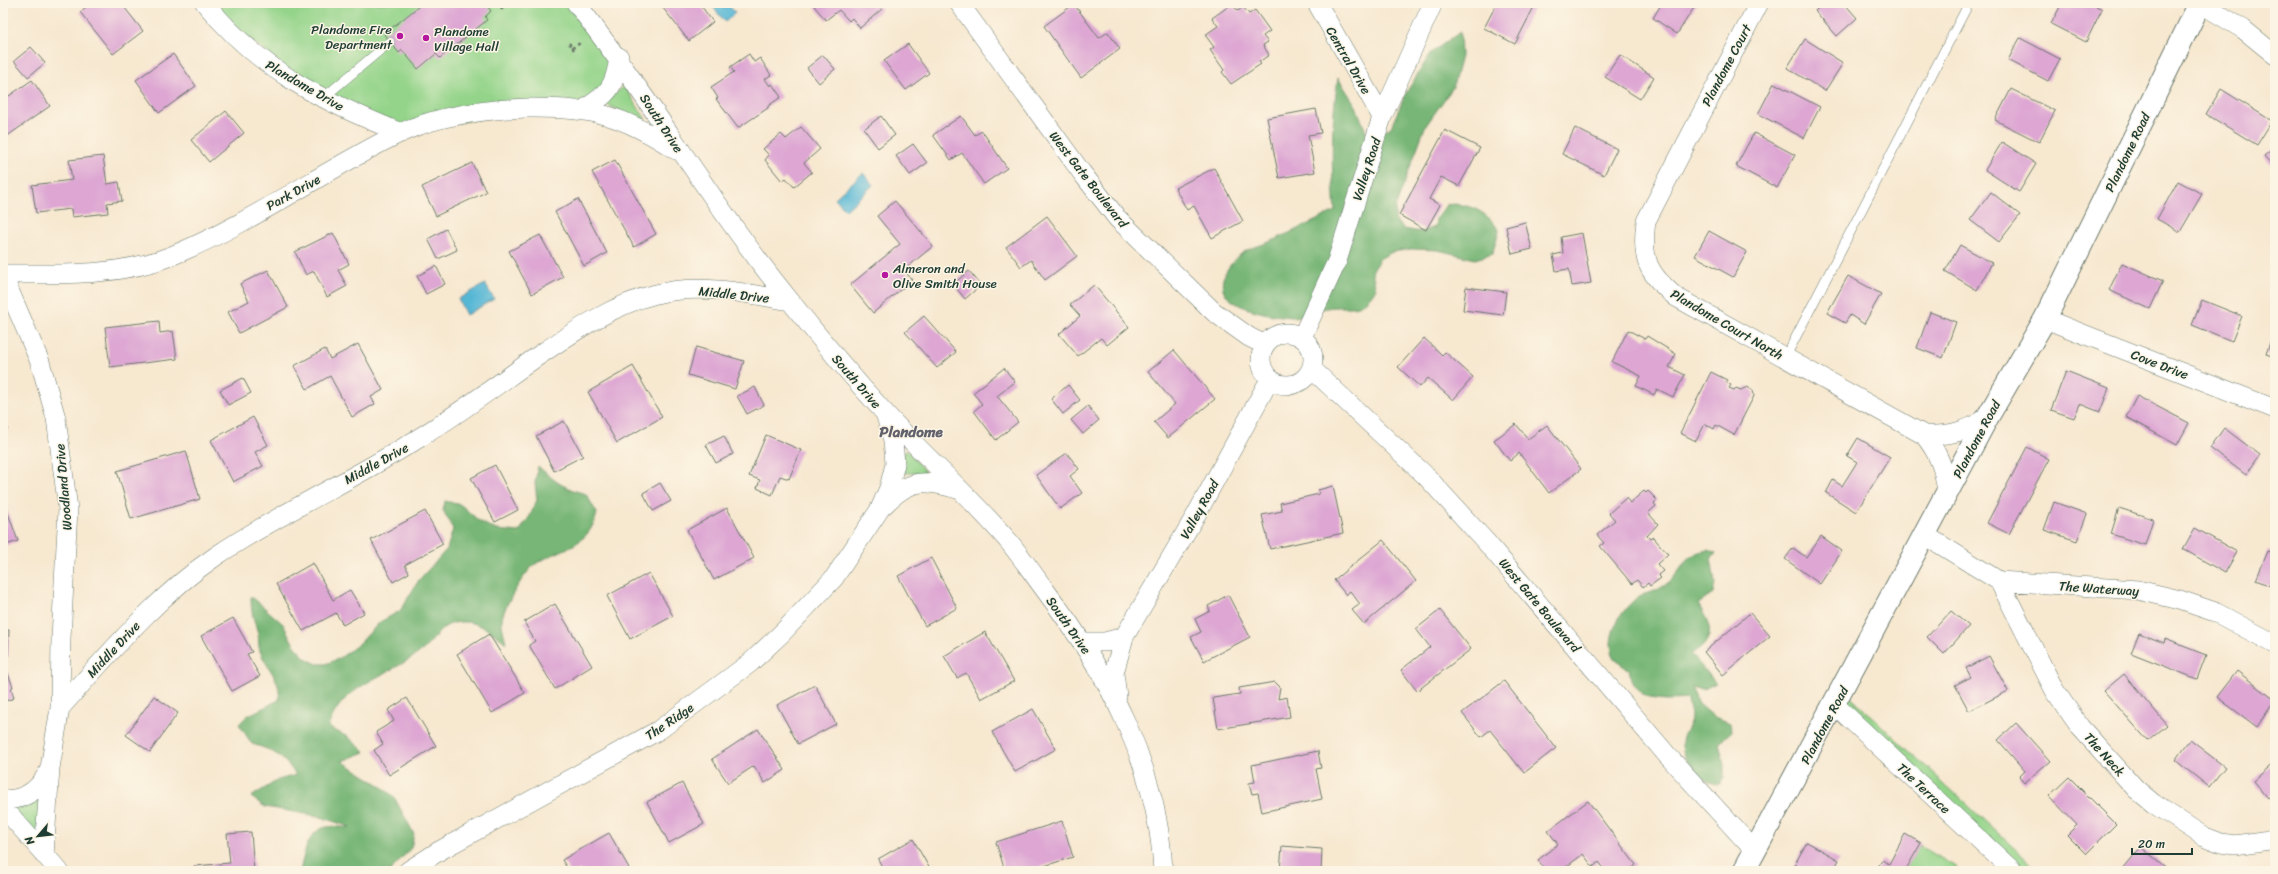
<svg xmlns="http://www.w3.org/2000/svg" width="2278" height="874" viewBox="0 0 2278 874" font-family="Sriracha,sans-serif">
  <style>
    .green { fill: #94d48a; stroke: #5a885f }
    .forest { fill: #77b676; stroke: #4b7a55 }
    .water { fill: #56b7d5; stroke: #3a7a84 }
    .building { fill: #dda6d3 }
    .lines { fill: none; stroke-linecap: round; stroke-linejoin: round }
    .service-casing { stroke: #6b796b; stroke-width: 10 }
    .minor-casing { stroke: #6b796b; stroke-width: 20 }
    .secondary-casing { stroke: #6b796b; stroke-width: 24 }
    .path { stroke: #6b796b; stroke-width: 2.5; stroke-dasharray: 3 3; stroke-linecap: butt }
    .service { stroke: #fff; stroke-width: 9 }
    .minor { stroke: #fff; stroke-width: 19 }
    .secondary { stroke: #fff; stroke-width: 22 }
    .poi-dot { fill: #b5179e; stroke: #fcf5e5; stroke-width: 1.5 }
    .labels { text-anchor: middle; stroke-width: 3; stroke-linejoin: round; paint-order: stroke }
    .poi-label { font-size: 13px; fill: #1f3d34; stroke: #fcf5e5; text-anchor: start }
    .street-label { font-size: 13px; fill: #1f3d34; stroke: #fcf5e5 }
    .quarter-label { font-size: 15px; font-weight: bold; fill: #62626c; stroke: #fcf5e5 }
  </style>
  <rect width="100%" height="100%" fill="#fcf5e5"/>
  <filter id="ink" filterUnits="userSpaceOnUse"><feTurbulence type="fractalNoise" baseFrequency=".025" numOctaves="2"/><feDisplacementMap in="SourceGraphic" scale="8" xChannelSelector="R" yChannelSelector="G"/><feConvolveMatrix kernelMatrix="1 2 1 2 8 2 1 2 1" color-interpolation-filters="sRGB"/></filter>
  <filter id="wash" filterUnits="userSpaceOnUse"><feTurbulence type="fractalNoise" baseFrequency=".012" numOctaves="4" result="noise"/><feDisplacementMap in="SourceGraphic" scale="16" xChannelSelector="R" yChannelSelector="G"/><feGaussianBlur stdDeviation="0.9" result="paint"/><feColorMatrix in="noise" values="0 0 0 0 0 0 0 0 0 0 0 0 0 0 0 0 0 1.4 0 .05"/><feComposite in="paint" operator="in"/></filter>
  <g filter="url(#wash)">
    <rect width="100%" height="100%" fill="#f7e8d0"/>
    <path class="green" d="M205,3H576L619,57L597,100L539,108L401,133L323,98Z
      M624,86L645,118V121L607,105L605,103Z
      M906,450L908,451L926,473H903L904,451Z
      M1843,690L2039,871H2013L1835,705Z
      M40,786L44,855L3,807Z
      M1919,845L1957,868L1955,871H1905Z"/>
    <path class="forest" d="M1460,32L1461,56L1453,87L1425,127L1395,208V220L1403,229L1422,232L1435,227L1436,219L1446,205C1466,201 1491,213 1499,232L1492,254L1475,259L1438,250L1412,249L1392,252L1379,259L1372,272L1376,289C1358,315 1352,304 1326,308C1316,310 1304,317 1294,317C1256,315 1190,300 1241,254C1249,248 1262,245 1272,241C1293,231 1314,222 1335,211C1331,167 1331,122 1338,78L1356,106L1369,140L1391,127L1406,93L1431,53Z
      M538,466C554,481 563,488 586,494L597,513C589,547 563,547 537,563C526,569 504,606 502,619C501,626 505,636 506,643C492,631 474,618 454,623C440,626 435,639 425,648C403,667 375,675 352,693C340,702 333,713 328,727L348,737L365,752L342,761L381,786L394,797L414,834L411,848L390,871H300C304,856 307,830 327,827C334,826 343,828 350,827L318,816L265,807L251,797L278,780L296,775C283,756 273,750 252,744L239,724L247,716L279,700C282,680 267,669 260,651C258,646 259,639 258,633C253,617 251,613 251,596L283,624L293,643L305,658L317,664H326L340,658L359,644L380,622L400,611L419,580L447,549L453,529L443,510L445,501L461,505L479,521L496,530L519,532L530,516L537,500L535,483Z
      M1707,550L1716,552L1711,559L1715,583L1713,594L1698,604C1712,628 1717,638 1691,654L1716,683L1704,689L1691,688L1699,704L1714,717L1731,723L1732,731L1725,737L1719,744L1724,764V778L1720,784C1702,785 1680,759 1682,741C1683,733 1691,725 1691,717C1691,711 1688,705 1688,699C1660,701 1635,703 1629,669C1595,655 1616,613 1638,597C1641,594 1648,594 1652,592C1658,590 1666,585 1670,581C1685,567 1684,555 1707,550Z"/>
    <path class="water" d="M710,3H727L735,13L725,22Z
      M863,173L873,185L846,210L835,198Z
      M485,284L494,299L466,315L458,299Z"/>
    <g id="blocks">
      <path class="building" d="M91,3H121L143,31L113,54L80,12Z
        M423,3H485L491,11L485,17L487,20L440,58L436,54L418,69L402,50L399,53L384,34Z
        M659,3H699L713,22L689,41Z
        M818,3H876L882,9L860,28L852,18L849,21L839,10L826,20L814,6Z
        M1497,3H1536L1515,44L1484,28Z
        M1662,3H1697L1677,34L1653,18Z
        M1824,3H1844L1857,18L1837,36L1815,11Z
        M2062,3H2090L2102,9L2086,42L2051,24Z
        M1074,4L1099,38L1108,32L1120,49L1081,78L1044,26Z
        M1232,4L1238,11L1243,7L1249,14L1255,10L1270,31L1263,36L1268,42L1263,45L1269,55L1259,62L1261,64L1231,84L1222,72L1224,70L1210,50L1214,47L1205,35L1218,26L1212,18Z
        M2020,38L2060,59L2048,81L2008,60Z
        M1805,39L1843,63L1825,91L1787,68Z
        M908,44L929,73L906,90L884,61Z
        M31,47L45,63L28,77L14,61Z
        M173,54L196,86L159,113L136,80Z
        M749,54L754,62L760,58L771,75L765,79L770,86L772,84L781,97L768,106V108L738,128L716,99L718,98L711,87L734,72L730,67Z
        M823,55L835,69L819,83L807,68Z
        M1620,55L1654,77L1640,99L1605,77Z
        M32,80L50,106L3,139V100Z
        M1774,83L1820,107L1804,138L1758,114Z
        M2011,89L2055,111L2039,142L1995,120Z
        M2221,89L2272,121L2257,145L2206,114Z
        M1316,109L1321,133L1308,135L1315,172L1279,178L1267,118Z
        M226,111L244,133L209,162L191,140Z
        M881,116L895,135L878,148L864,129Z
        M961,116L975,135L982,131L1007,168L984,184L962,153L951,160L933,135Z
        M801,127L820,149L804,163L812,172L794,187L786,178L782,181L765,160L769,155L763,149L781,134L786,139Z
        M1575,128L1617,149L1604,175L1562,154Z
        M1445,130L1480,148L1459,186L1441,177L1429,199L1440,205L1426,230L1399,215Z
        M1754,133L1795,155L1777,188L1736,166Z
        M2002,142L2036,164L2019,192L1985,170Z
        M913,144L927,163L910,175L896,156Z
        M2275,147V168L2264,156Z
        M103,156L107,184L119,182L122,201L107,203L108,213L72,217L71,209L36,213L32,185L72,180L69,160Z
        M615,160L656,234L634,247L592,172Z
        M472,163L486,192L436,216L422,187Z
        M1214,168L1243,221L1212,238L1194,206L1187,210L1175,188Z
        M2178,181L2202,194L2180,232L2157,219Z
        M1991,192L2020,215L1999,242L1970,220Z
        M578,199L607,253L584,266L555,212Z
        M895,201L933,246L904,270L912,280L873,313L850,285L900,244L877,216Z
        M1047,216L1077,256L1045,280L1031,260L1021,267L1006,247Z
        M1525,222L1532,249L1512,254L1506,227Z
        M446,229L457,250L438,259L428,239Z
        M1709,231L1747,252L1733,277L1695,256Z
        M333,233L349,264L338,270L347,286L327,297L314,271L306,275L295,252Z
        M1582,233L1591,283L1572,286L1569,269L1556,271L1553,255L1563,253L1561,237Z
        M540,235L563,277L532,294L509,251Z
        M1960,245L1992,263L1977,290L1945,271Z
        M2122,263L2163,281L2150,309L2109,290Z
        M436,266L445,284L426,294L417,276Z
        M268,270L288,307L239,333L228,312L249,301L240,284Z
        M969,271L981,285L965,299L953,284Z
        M1848,276L1881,294L1864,324L1850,315L1845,323L1827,313Z
        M1094,285L1129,327L1107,345L1101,338L1078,356L1059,334L1080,316L1070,305Z
        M1466,287L1506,292L1503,315L1463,310Z
        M2202,300L2242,316L2232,341L2192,325Z
        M1930,312L1956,322L1943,358L1917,348Z
        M924,316L956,352L937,368L905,332Z
        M159,321L160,333L173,331L177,359L110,367L105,327Z
        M2275,328V357L2266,354Z
        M1628,330L1645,339L1647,336L1676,354L1669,367L1685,375L1673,397L1657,389L1654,395L1636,386L1641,376L1612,362Z
        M1424,338L1442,355L1445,352L1473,377L1453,400L1428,378L1420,387L1398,367Z
        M358,344L383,390L371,397L375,404L352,417L330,376L307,389L294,366L325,349L330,359Z
        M696,347L744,361L735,389L688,375Z
        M1174,350L1215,399L1168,438L1154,422L1175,404L1148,372Z
        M633,366L662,417L617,443L588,392Z
        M1004,368L1015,382L997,396L1018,422L996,440L974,411L982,404L973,393Z
        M2066,371L2109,388L2100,412L2080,404L2074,418L2051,410Z
        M1711,372L1727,380L1726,382L1731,385L1729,388L1734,390L1736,388L1741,390L1747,387L1753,390L1754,396L1734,435L1716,425L1714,429L1705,424L1696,441L1680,433Z
        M243,378L251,393L228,405L220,390Z
        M1068,385L1080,400L1063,414L1051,399Z
        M755,387L764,405L747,414L737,396Z
        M2137,396L2189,423L2177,445L2126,417Z
        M1088,406L1099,420L1083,434L1071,420Z
        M253,417L268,445L255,452L263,466L233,482L211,440Z
        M3,420L8,429L3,432Z
        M564,421L583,456L554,471L536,436Z
        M1516,424L1528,439L1547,425L1581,469L1549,493L1519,453L1510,461L1494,440Z
        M2224,428L2260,455L2246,475L2210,448Z
        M766,435L801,450L789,479L780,476L772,495L757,488L760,480L749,476Z
        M724,436L733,454L716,463L706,445Z
        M1858,438L1890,457L1856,512L1826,493L1833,480L1842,486L1857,462L1847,456Z
        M2027,447L2049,459L2009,534L1987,523Z
        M186,451L200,499L131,519L117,471Z
        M1067,453L1079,469L1070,476L1082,493L1060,509L1036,475Z
        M495,465L518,510L495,522L471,478Z
        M660,483L671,501L653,511L643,493Z
        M1333,486L1343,533L1270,549L1262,515L1282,511L1280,503L1319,494L1318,490Z
        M1644,491L1646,493L1648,491L1657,500L1654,503L1656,506L1648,513L1658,524L1647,536L1650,539L1653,537L1668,554L1657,564L1663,571L1658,575L1661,578L1650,586L1648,583L1643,587L1637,580L1632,584L1600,546L1604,543L1597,535L1615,520L1609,513L1626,498L1630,503Z
        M3,499L18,541L3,546Z
        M2054,502L2087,514L2077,541L2044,530Z
        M727,508L754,558L714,580L687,530Z
        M2119,508L2153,519L2145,545L2111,534Z
        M425,511L443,544L405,565L409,573L393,582L371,540Z
        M2195,528L2237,552L2225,573L2183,549Z
        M1821,536L1842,551L1820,584L1785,559L1793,548L1806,557Z
        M1383,540L1416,581L1364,624L1352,610L1360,604L1350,591L1346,595L1334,580Z
        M2268,551L2275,554V588L2256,580Z
        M931,558L957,608L925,626L898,576Z
        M313,563L333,600L350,590L364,613L343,625L336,613L303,631L276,584Z
        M649,573L673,616L630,639L607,596Z
        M1228,595L1250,637L1204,661L1191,637L1201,632L1195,619L1210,611L1208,606Z
        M555,604L592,666L555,689L529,645L535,641L524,622Z
        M1440,610L1471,649L1417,691L1401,670L1430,647L1416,629Z
        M1951,611L1969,626L1944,654L1927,637Z
        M1750,613L1770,636L1723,675L1704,652Z
        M233,618L252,652L247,654L260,676L232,691L201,636Z
        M3,630H9L8,656L3,658Z
        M985,632L1014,681L981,699L966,673L957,678L944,656Z
        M2139,633L2164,643L2165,639L2206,655L2197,679L2131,653Z
        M489,634L525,693L492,713L457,654Z
        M1989,656L2008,691L1969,711L1955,685L1971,677L1966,668Z
        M3,660L13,687L11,688L14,698L3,702Z
        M2237,671L2275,700L2257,727L2217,697Z
        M2124,674L2167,725L2148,741L2104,691Z
        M1504,681L1556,748L1524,773L1490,730L1481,737L1462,713Z
        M1275,682L1280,687L1278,699L1287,697L1290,717L1218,729L1213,698L1240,694L1239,688Z
        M815,685L836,724L798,744L777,705Z
        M154,696L178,713L150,752L126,735Z
        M407,698L436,746L389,775L374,750L383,744L376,732L394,721L388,710Z
        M1033,709L1056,749L1015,772L992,732Z
        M2016,723L2050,761L2024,783L2019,777L2025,771L1998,740Z
        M758,729L785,770L765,783L754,766L728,783L712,759Z
        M2190,740L2225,767L2209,787L2175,760Z
        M1318,751L1321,768L1316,769L1322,799L1262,812L1258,793L1252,794L1249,783L1255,782L1252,765Z
        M2275,762V792L2267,798L2253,781Z
        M2069,777L2116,824L2086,854L2067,835L2077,825L2049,796Z
        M682,783L704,824L669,843L647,802Z
        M1588,801L1636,865L1629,871H1606L1599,862L1593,867L1583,854L1561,871H1546L1538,860L1558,844L1548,831Z
        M1062,821L1073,857L1028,871H1005L996,842Z
        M251,832L254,871H195L194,866L230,863L227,834Z
        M609,833L629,868L625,871H569L562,860Z
        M1905,834L1921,843L1905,871H1876L1882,860L1889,864Z
        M913,839L931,871H884L878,859Z
        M1807,842L1839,860L1833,871H1791Z
        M1282,846L1322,849L1321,871H1280Z
        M2141,847L2169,870L2168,871L2122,870Z"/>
    </g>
  </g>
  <g filter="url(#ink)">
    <use href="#blocks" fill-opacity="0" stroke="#6b796b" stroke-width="1"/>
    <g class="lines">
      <g class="service-casing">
        <path id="service" d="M323,98L390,42
          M1785,358L1969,3"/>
      </g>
      <g class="minor-casing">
        <path id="minor" d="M205,3C261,72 321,100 401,133
          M576,3C652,100 713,207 791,302C821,340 852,377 884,412C925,457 971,497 1010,543C1022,558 1034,575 1045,590C1108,673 1158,766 1163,871
          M959,3L1082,173L1117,218L1214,312L1249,337L1265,345
          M1317,3L1382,117
          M1759,3L1646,221C1641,259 1647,273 1676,297L1924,435C1948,436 1966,432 1987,418
          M2200,3L2243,29L2275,55
          M583,110C608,94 615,88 619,57
          M3,274C59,274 118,277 171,256C251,224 322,171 400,133C439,115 484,110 526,108C592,107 621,114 676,150
          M3,276L40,362L56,418L68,509L61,638L60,708L50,768L44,855
          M2045,319L2275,409
          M1261 359a26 26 0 1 1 52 0a26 26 0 1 1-52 0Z
          M1302,337L1337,261L1382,117L1433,3
          M1312,369L1426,476L1487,543L1667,755L1755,851
          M1924,435C1939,453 1945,471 1947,494
          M884,505C910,478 925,479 960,490
          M1925,535L1999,581L2138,590L2180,600L2215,612L2275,644
          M1999,581L2055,691L2080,727L2136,789L2154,804L2203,836L2221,843L2235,845L2269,840L2275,837
          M1083,642H1105L1124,637
          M1117,696L1114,673L1124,637L1196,515L1270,379
          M1835,705L2013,871
          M60,708C109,654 156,597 216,556C281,512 353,480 419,438C460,413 498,384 538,356C575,331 612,305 656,294C698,283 748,293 790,301
          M3,800C26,800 39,790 50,769
          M3,807L59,871
          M408,871L439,851L659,730L750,663L782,633L834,578L880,509L889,488L895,464L893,440L886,416"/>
      </g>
      <g class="secondary-casing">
        <path id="secondary" d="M1744,871L1987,418L2045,319L2200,3"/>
      </g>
      <path class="path" d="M497,3L504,11
        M569,43L574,50
        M572,48L582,42"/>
      <use href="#service" class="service"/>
      <use href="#minor" class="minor"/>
      <use href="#secondary" class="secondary"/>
    </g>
  </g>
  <g class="poi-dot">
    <circle cx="400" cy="36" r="4"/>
    <circle cx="426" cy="38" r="4"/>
    <circle cx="885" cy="275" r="4"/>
  </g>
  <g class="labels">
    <g class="poi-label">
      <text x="392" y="34" text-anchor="end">Plandome Fire<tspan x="392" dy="15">Department</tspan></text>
      <text x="434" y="36">Plandome<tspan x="434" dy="15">Village Hall</tspan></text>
      <text x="893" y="273">Almeron and<tspan x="893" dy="15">Olive Smith House</tspan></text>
    </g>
    <g class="street-label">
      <text transform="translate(1349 60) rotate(60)" y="5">Central Drive</text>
      <text transform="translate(1726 65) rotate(-62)" y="5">Plandome Court</text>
      <text transform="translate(305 85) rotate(30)" y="5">Plandome Drive</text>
      <text transform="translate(662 123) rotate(57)" y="5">South Drive</text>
      <text transform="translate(2127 152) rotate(-64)" y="5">Plandome Road</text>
      <text transform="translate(1366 169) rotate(-72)" y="5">Valley Road</text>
      <text transform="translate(1089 179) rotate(52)" y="5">West Gate Boulevard</text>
      <text transform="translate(293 192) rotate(-29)" y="5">Park Drive</text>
      <text transform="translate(734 294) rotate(6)" y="5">Middle Drive</text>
      <text transform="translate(1727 324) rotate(30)" y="5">Plandome Court North</text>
      <text transform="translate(2160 364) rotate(21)" y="5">Cove Drive</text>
      <text transform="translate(857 381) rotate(49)" y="5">South Drive</text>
      <text transform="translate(1976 439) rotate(-62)" y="5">Plandome Road</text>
      <text transform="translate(376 463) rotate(-29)" y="5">Middle Drive</text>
      <text transform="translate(63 487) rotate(-95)" y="5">Woodland Drive</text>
      <text transform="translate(1199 509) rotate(-61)" y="5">Valley Road</text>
      <text transform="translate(2099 588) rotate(4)" y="5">The Waterway</text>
      <text transform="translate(1540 605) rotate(50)" y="5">West Gate Boulevard</text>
      <text transform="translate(1069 625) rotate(55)" y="5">South Drive</text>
      <text transform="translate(113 649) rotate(-47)" y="5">Middle Drive</text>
      <text transform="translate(669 721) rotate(-34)" y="5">The Ridge</text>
      <text transform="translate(1824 725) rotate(-62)" y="5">Plandome Road</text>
      <text transform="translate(2105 754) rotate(48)" y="5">The Neck</text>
      <text transform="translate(1924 788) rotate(43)" y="5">The Terrace</text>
    </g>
    <g class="quarter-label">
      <text x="911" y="437">Plandome</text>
    </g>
  </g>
  <rect width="2278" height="874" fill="none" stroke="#fcf5e5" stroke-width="16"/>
  <g transform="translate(38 836) rotate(242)" stroke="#fcf5e5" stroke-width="3" paint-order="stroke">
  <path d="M0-3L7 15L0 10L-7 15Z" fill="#1f3d34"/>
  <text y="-6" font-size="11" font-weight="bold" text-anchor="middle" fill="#1f3d34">N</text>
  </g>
  <path d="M2132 848v6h60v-6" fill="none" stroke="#1f3d34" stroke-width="2"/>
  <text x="2138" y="848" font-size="12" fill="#1f3d34" stroke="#fcf5e5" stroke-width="3" paint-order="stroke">20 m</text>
</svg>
